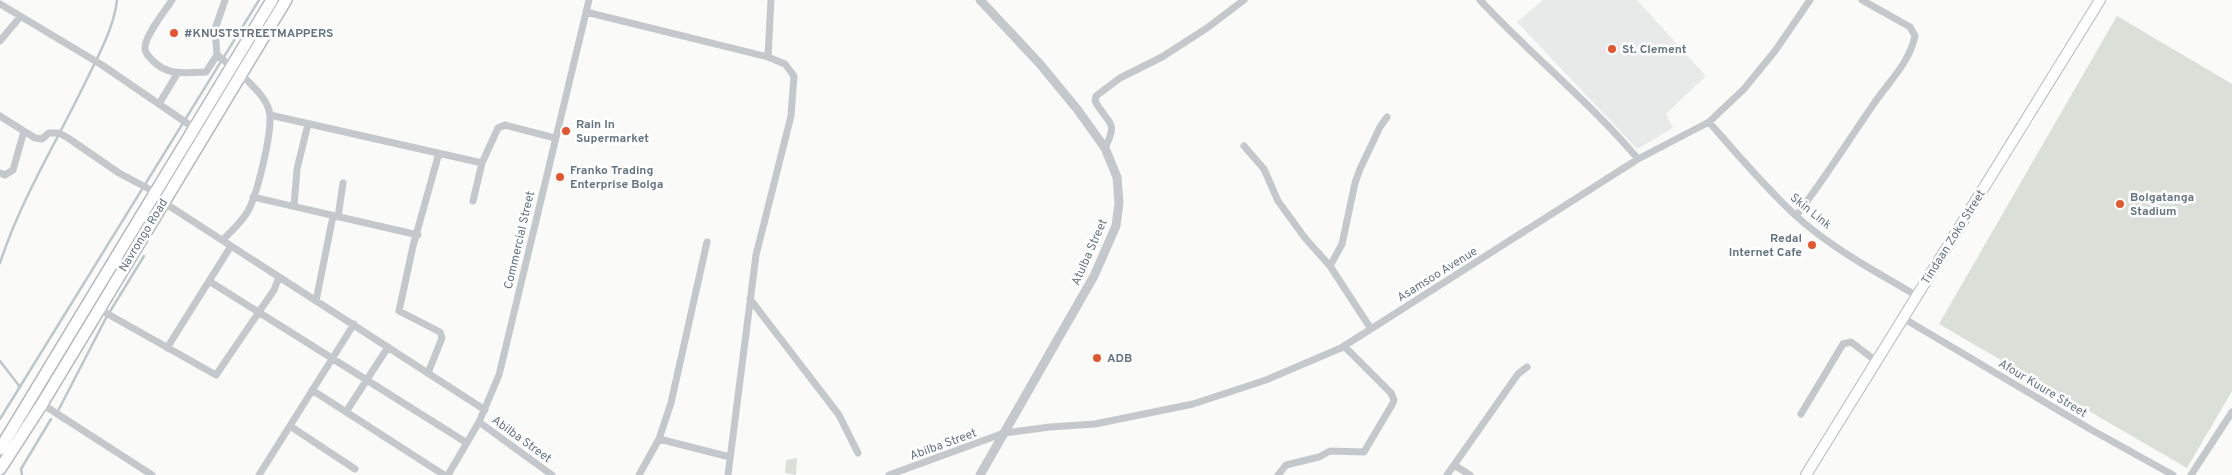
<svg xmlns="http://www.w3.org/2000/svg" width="2232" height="475" viewBox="0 0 2232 475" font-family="Overpass,sans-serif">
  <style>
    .built { fill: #e8e9e9 }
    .green { fill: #dadfd7 }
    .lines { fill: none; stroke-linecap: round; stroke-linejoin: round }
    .stream { stroke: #bbc7cb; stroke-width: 2.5 }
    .secondary-casing { stroke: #b3babf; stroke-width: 12 }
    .trunk-casing { stroke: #b4b9bd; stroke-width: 14 }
    .minor { stroke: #c3c8cc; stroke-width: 7 }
    .tertiary { stroke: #c3c8cc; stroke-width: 9 }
    .secondary { stroke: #fff; stroke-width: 10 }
    .trunk { stroke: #fff; stroke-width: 11 }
    .poi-dot { fill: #e4572e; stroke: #fff; stroke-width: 2 }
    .labels { text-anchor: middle; stroke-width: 5; stroke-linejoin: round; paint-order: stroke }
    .poi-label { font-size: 12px; font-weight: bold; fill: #657683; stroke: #fff; text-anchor: start }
    .street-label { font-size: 12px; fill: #657683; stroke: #fff }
  </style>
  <rect width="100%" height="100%" fill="#fafaf8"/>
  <path class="built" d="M1543,0H1637L1706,76L1666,114L1673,128L1637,149L1517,22Z"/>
  <path class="green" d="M2117,16L2232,84V391L2187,468L1939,324Z
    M797,458L796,475L785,473L786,460Z"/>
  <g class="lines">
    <path class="stream" d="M0,263C21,199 57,141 86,81C98,56 114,28 117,0
      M0,361L20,387
      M58,411L106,318L144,256
      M0,419L259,0
      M22,475L21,469L51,419"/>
    <g class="secondary-casing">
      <path id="secondary" d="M1806,475L2100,0"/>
    </g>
    <g class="trunk-casing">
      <path id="trunk" d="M0,449L272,0
        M0,469L42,404L286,0"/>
    </g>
    <path class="minor" d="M172,0C165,11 146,34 145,47C144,53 149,56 152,60C167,76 185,73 206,72L217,55
      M225,0L215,29L217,55L232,67
      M1480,0C1531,55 1590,102 1638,159
      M0,4L102,65L194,128
      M586,12L768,57L785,64L794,76L791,116L756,255L728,475
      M0,41L20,17
      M768,57L771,0
      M159,104L177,74
      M270,115L482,163
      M0,116L35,138L42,139L49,133H59L68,138L119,173L149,189L163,202L485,410
      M1709,122C1737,154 1764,186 1795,215C1831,248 1875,271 1917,296
      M1244,146L1264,169L1278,201L1305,238L1330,266L1371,329
      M1105,148C1119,120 1108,125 1095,101L1096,96L1120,78L1162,57L1207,28L1244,0
      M0,173L5,175L13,170L24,131
      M253,197L418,235
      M473,201L482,163L498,128L505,125L555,138
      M294,206L297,169L308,124
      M1796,216C1823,181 1846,144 1871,108C1886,84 1909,65 1915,36L1910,27L1862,0
      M338,217L343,183
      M223,240C231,231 242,222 248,211C257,195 274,128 269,110C265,96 251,85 241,74
      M1330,266L1342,244L1355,183L1360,169L1380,127L1387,117
      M209,281L467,443
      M750,299L839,415L858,453
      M316,301L333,216
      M99,309L216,375L274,290L279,277
      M1903,318L2090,429L2173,475
      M167,348L231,246
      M428,373L442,338L440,332L399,311L413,246L439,153
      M312,390L444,475
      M42,404L152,475
      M346,412L388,347
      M1801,414L1843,344L1851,342L1876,361
      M479,422L552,475
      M290,426L355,469
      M659,439L730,457
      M1454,465L1470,475
      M259,475L354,324
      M448,475L479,422L499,375L589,0
      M639,475L659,439L671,403L707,242
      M889,475L1004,433L1050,427L1095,424L1193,404L1266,380L1341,348L1638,159L1709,122L1744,89L1775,51L1810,0
      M1278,475L1286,465L1319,457L1330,451L1364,452L1393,403L1394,400L1391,393L1344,346
      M1447,475L1518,374L1527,367
      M2191,475L2232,412"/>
    <path class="tertiary" d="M980,475L1094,276L1116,226L1119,203L1117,177L1105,148L1077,109L1040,64L980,0"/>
    <use href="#secondary" class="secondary"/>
    <use href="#trunk" class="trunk"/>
  </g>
  <g class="poi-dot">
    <circle cx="174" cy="33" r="5"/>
    <circle cx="1612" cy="49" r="5"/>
    <circle cx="566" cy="131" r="5"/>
    <circle cx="560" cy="177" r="5"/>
    <circle cx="2120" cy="204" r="5"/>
    <circle cx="1812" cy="245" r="5"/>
    <circle cx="1097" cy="358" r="5"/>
  </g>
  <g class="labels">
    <g class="poi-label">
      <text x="184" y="37">#KNUSTSTREETMAPPERS</text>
      <text x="1622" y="53">St. Clement</text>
      <text x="576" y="128">Rain In<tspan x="576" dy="14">Supermarket</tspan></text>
      <text x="570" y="174">Franko Trading<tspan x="570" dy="14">Enterprise Bolga</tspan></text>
      <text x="2130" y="201">Bolgatanga<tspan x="2130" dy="14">Stadium</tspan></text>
      <text x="1802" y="242" text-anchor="end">Redal<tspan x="1802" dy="14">Internet Cafe</tspan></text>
      <text x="1107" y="362">ADB</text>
    </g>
    <g class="street-label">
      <text transform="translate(1811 211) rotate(39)" y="4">Skin Link</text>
      <text transform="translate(143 235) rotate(-59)" y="4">Navrongo Road</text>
      <text transform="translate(1953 237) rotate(-58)" y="4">Tindaan Zoko Street</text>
      <text transform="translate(519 240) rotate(-77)" y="4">Commercial Street</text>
      <text transform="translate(1089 252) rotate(-66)" y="4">Atulba Street</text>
      <text transform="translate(1437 274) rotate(-32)" y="4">Asamsoo Avenue</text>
      <text transform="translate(2043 388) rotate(31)" y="4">Afour Kuure Street</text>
      <text transform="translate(522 439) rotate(36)" y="4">Abilba Street</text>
      <text transform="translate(943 444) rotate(-20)" y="4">Abilba Street</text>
    </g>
  </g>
</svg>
